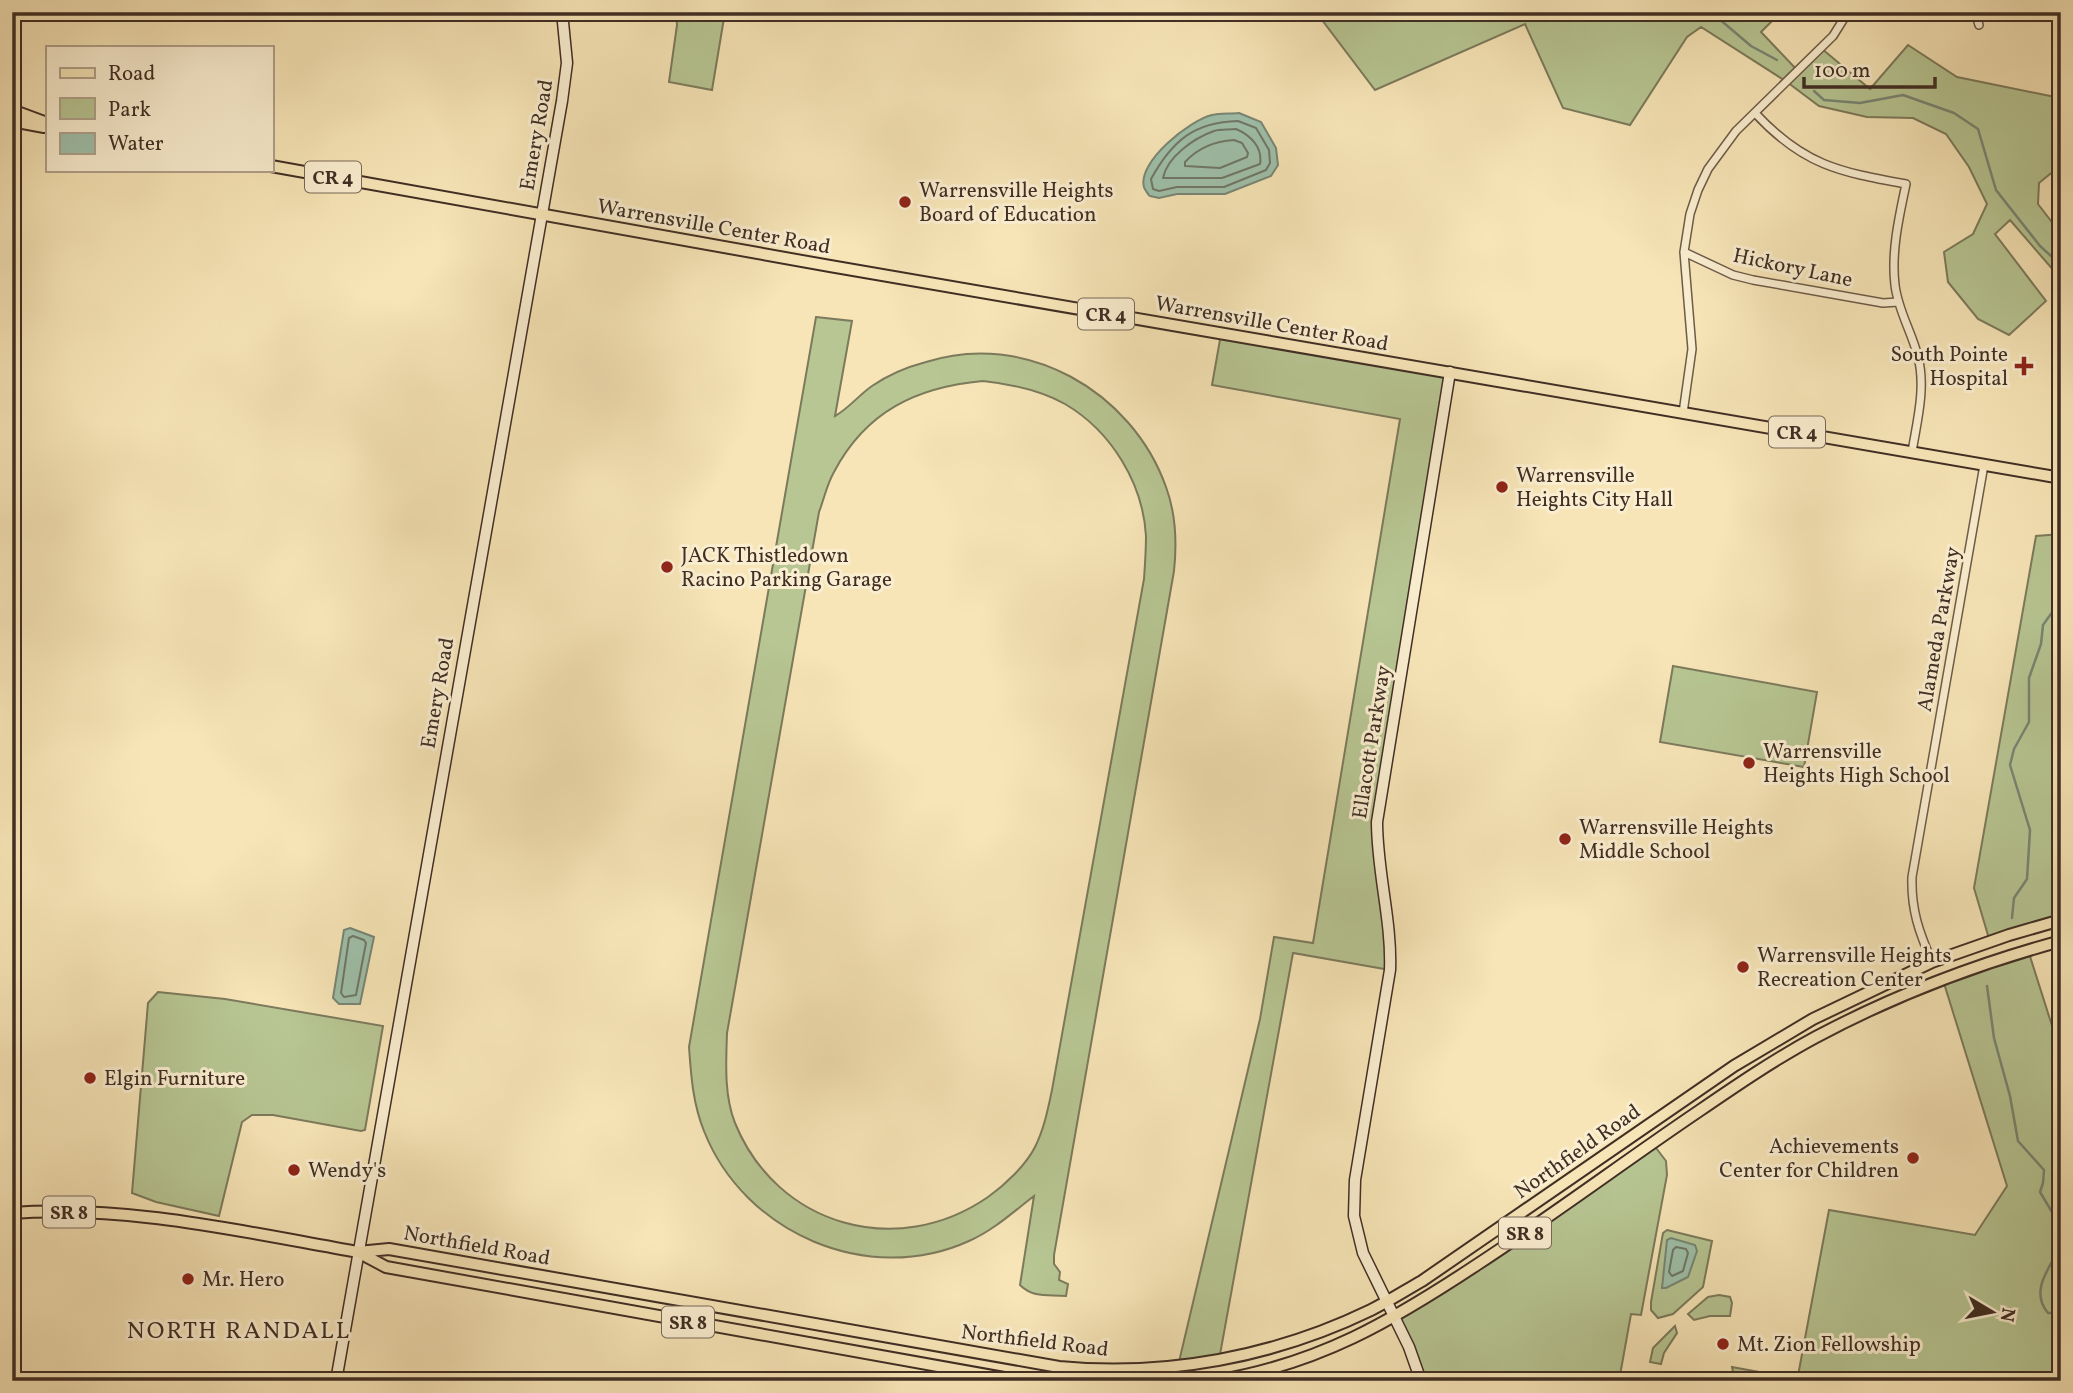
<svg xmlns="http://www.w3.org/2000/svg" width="2073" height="1393" viewBox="0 0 2073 1393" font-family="Vollkorn,serif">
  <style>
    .green { fill: #b7c693; stroke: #7c7a5c; stroke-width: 2; fill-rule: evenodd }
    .water { fill: #9ec0aa; stroke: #788674; stroke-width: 2 }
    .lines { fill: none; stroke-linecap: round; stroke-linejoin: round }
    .shore { stroke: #6f7767; stroke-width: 2 }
    .stream { stroke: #788674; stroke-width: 2.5 }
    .street-casing { stroke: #6e5c49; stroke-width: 10 }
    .secondary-casing { stroke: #402e24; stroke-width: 13 }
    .primary-casing { stroke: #402e24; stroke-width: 14 }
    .street { stroke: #faeed0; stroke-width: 7 }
    .secondary { stroke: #faeed0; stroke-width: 10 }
    .primary { stroke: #f7e5b7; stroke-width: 10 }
    .poi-dot { fill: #8f2418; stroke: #faeed0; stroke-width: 2.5 }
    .labels { text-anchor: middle; stroke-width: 6; stroke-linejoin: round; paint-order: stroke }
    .shield { fill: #faeed0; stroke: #786858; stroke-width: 2 }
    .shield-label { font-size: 19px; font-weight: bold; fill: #402e24 }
    .street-label { font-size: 21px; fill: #402e24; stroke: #faeed0 }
    .poi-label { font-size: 21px; fill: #402e24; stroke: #faeed0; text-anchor: start }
    .quarter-label { font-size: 24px; letter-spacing: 2px; fill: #402e24; stroke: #faeed0 }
  </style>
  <rect width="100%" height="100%" fill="#f7e5b7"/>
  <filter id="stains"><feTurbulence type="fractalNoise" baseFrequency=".00286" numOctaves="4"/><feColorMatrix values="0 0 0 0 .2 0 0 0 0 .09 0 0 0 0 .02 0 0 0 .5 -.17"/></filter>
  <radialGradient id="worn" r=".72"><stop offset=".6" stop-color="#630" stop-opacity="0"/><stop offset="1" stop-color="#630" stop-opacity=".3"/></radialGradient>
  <path class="green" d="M676,12H725L712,90L669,82L677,25Z
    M1316,12H1781L1761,32L1798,71L1821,48L1870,89L1908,45L1957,77L2055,97L2061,99V165L2039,183L2038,204L2061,234V279L2010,220L1995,234L2046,301L2009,335L1978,319L1948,282L1944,252L1973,234L1987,204L1969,167L1946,134L1913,118L1867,117L1819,106L1787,82L1701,27L1687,37L1630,125L1563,108L1525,24L1375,90Z
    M816,317L852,321L835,416C848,409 859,395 872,386C888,375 907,367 926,362C1025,330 1132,391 1166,487C1176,514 1177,543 1174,571L1054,1255V1264L1060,1272L1059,1280L1068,1284L1066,1296C1050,1294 1034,1299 1020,1285L1034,1196C1013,1212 994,1230 969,1241C868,1287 744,1233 704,1131C693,1104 691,1076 689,1047ZM983,381C1011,384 1040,390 1065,404C1111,431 1143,483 1146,536C1146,550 1145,565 1144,579L1052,1090C1048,1109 1044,1129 1035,1147C1026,1165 1005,1185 988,1197C897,1260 777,1226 735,1123C724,1095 726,1063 727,1033L819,512C824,499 827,484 834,472C866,411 917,387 983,381Z
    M1221,334L1450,372L1377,822L1390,970L1293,953L1219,1360L1178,1366L1260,1019L1274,937L1313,943L1400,419L1212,385Z
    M2061,534V806L2053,922L1990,942L1974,888L2036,536Z
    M1673,666L1817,692L1804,767L1660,742Z
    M2028,950L2061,1054V1381H1797L1829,1210L1975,1235L2007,1186L1943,980Z
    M158,992L225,999L383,1026L365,1130L361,1131L273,1115H252L242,1122L219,1216L156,1202L132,1193L148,1003Z
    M1653,1144L1666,1161L1667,1175L1641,1315L1631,1314L1619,1381H1421L1395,1318Z
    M1667,1230L1712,1241L1703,1287L1673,1314L1658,1318L1651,1310V1302L1663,1233Z
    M1719,1295L1730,1297L1732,1303L1730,1316H1710L1694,1320L1688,1314L1708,1297Z
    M1675,1326L1677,1333L1664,1353L1661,1364L1650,1362L1653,1348Z
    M1732,1367L1776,1375V1381H1721L1733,1372Z"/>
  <path class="water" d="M1239,113L1261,122L1276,148L1278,165L1271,176L1225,194H1177L1159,198L1150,196C1149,196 1144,188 1144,187C1137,162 1190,120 1212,115C1220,113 1230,114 1239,113Z
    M350,928L374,937L360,1004H339L333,998L344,930Z
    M1671,1238L1695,1245L1697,1251L1688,1277L1666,1288H1662L1667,1240Z"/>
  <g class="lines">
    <path class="shore" d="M1238,121L1256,128L1269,150L1270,163L1266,170L1224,187H1177L1159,191L1153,189L1151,179C1172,141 1194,122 1238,121Z
      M1236,129C1250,135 1263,147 1260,164L1222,178H1163C1167,157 1194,138 1214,131C1220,129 1229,130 1236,129Z
      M1234,140L1242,143L1248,153L1247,157L1220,168L1185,166V162C1198,148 1215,141 1234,140Z
      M353,936L364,940L366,943L356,995L344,997L341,993L349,938Z
      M1676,1247L1686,1249L1688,1253L1683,1271L1672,1276L1669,1272L1673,1250Z"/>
    <path class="stream" d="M1711,12L1751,46L1777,60
      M1814,91L1824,100L1860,103L1903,95L1954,113L1978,129L1996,190L2040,246L2061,265
      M2012,918L2014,898L2027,879L2030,830L2010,765L2014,749L2029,722V678L2041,644L2043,625L2061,600
      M1987,986L1994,1038L2010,1096L2018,1141L2044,1170L2043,1183L2040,1192L2061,1227
      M2061,1246C2050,1267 2029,1291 2048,1313H2061"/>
    <g class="street-casing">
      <path id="street" d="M1975,12L1979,25
        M1755,113C1803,165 1839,172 1906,184C1899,217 1891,252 1895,285C1898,311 1912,332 1918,357C1926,388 1917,421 1912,452
        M1684,252L1733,275L1753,280L1883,303L1898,302
        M1683,413L1692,349L1684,252L1690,214L1698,190L1708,169L1736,131L1833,36L1848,12
        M1932,962C1919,932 1911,910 1912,877L1984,465"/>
    </g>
    <g class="secondary-casing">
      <path id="secondary" d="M336,1381L562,101L567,63L562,12
        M1421,1381L1409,1347L1363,1253L1354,1216L1355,1180L1390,970C1392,921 1377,872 1377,822L1450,372"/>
    </g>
    <g class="primary-casing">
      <path id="primary" d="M12,110L47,123
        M12,121L44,127
        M271,166L830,266L2061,478
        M12,1213C129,1205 244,1232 358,1252L389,1249L1059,1367C1167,1377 1274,1357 1371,1310C1389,1301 1406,1290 1422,1281L1734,1066L1813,1019L1932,962L2009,935L2061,920
        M358,1252L386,1267L1021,1381
        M1215,1381C1319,1364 1392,1321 1478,1264C1553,1215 1625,1161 1699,1111C1737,1085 1775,1059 1816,1037C1893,996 1976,964 2061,941"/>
    </g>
    <use href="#street" class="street"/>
    <use href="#secondary" class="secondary"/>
    <use href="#primary" class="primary"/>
  </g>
  <g class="poi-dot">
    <circle cx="905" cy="202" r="7"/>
    <path d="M2020.5 355.5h7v7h7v7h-7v7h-7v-7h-7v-7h7z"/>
    <circle cx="1502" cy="487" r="7"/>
    <circle cx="667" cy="567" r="7"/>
    <circle cx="1749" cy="763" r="7"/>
    <circle cx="1565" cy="839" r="7"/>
    <circle cx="1743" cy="967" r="7"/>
    <circle cx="90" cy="1078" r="7"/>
    <circle cx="1913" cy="1158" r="7"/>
    <circle cx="294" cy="1170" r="7"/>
    <circle cx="188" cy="1279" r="7"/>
    <circle cx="1723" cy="1344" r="7"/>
  </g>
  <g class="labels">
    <g class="shield">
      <rect x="305" y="161.5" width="56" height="31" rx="5"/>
      <rect x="1078" y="298.5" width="56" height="31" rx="5"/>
      <rect x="1769" y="416.5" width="56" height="31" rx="5"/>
      <rect x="43" y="1196.5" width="52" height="31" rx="5"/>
      <rect x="1499" y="1217.5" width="52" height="31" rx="5"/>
      <rect x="662" y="1306.5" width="52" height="31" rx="5"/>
    </g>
    <g class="shield-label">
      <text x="333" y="184">CR 4</text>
      <text x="1106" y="321">CR 4</text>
      <text x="1797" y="439">CR 4</text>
      <text x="69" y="1219">SR 8</text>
      <text x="1525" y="1240">SR 8</text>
      <text x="688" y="1329">SR 8</text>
    </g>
    <g class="street-label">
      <text transform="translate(536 135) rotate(-80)" y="7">Emery Road</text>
      <text transform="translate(714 226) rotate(10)" y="7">Warrensville Center Road</text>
      <text transform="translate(1793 267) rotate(12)" y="7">Hickory Lane</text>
      <text transform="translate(1272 323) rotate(10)" y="7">Warrensville Center Road</text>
      <text transform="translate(1938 629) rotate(-80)" y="7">Alameda Parkway</text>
      <text transform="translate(437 693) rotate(-80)" y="7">Emery Road</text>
      <text transform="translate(1371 742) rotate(-81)" y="7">Ellacott Parkway</text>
      <text transform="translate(1577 1151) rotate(-35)" y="7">Northfield Road</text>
      <text transform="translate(477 1245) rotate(10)" y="7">Northfield Road</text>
      <text transform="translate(1035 1340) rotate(7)" y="7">Northfield Road</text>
    </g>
    <g class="poi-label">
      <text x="919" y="197">Warrensville Heights<tspan x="919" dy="24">Board of Education</tspan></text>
      <text x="2008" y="361" text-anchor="end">South Pointe<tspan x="2008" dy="24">Hospital</tspan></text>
      <text x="1516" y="482">Warrensville<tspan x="1516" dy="24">Heights City Hall</tspan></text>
      <text x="681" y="562">JACK Thistledown<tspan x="681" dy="24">Racino Parking Garage</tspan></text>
      <text x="1763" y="758">Warrensville<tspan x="1763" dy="24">Heights High School</tspan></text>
      <text x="1579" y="834">Warrensville Heights<tspan x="1579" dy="24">Middle School</tspan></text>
      <text x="1757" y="962">Warrensville Heights<tspan x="1757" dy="24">Recreation Center</tspan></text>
      <text x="104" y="1085">Elgin Furniture</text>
      <text x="1899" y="1153" text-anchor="end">Achievements<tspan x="1899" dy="24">Center for Children</tspan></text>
      <text x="308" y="1177">Wendy's</text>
      <text x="202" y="1286">Mr. Hero</text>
      <text x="1737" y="1351">Mt. Zion Fellowship</text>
    </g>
    <g class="quarter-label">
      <text x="239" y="1338">NORTH RANDALL</text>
    </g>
  </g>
  <rect width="2073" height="1393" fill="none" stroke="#f7e5b7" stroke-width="42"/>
  <rect x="14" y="14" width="2045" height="1365" fill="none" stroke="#402e24" stroke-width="3.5"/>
  <rect x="21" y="21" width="2031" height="1351" fill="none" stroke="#402e24" stroke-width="2"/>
  <rect x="46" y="46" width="228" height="126" fill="#faeed0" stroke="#b0a18b" stroke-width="2"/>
  <rect x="60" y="68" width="35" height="10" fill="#f7e5b7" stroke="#b0a18b" stroke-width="2"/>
  <text x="108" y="80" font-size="21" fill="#402e24">Road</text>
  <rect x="60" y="98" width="35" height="21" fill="#b7c693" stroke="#b0a18b" stroke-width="2"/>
  <text x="108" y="116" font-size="21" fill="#402e24">Park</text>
  <rect x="60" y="133" width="35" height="21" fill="#9ec0aa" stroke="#b0a18b" stroke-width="2"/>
  <text x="108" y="150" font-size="21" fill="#402e24">Water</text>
  <g transform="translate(1992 1312) rotate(100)" stroke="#faeed0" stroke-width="5" paint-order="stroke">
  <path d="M0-5L12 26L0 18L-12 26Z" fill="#402e24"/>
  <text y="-10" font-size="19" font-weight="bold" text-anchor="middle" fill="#402e24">N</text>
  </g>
  <path d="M1804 77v10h131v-10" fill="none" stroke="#402e24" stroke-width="3.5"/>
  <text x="1814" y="77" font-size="21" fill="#402e24" stroke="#faeed0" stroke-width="5" paint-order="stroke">100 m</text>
  <rect width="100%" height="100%" filter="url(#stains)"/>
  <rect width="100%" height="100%" fill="url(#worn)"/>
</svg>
